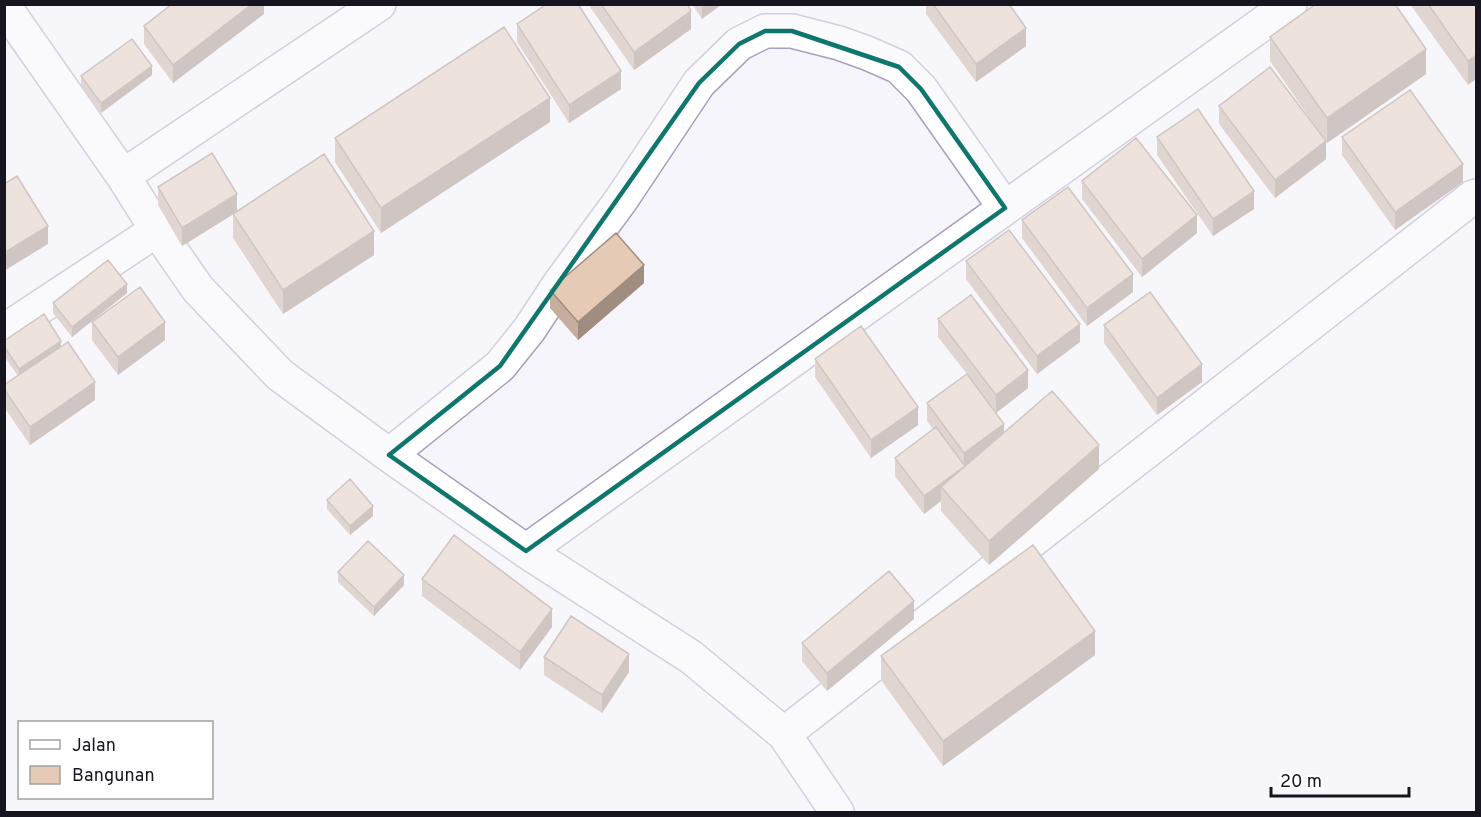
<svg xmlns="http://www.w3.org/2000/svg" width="1481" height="817" viewBox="0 0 1481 817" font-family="Overpass,sans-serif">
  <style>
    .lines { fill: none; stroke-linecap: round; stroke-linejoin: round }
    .minor-casing { stroke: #a7a1bd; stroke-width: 36 }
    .minor { stroke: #fff; stroke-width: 33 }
    .wall { fill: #c5ae9d }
    .shaded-wall { fill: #a08d7f }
    .building { fill: #e5cab6; stroke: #a08d7f; stroke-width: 1.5 }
    .marked { fill: none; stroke: #0f766e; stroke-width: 4.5; stroke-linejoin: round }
  </style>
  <rect width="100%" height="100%" fill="#f6f5fb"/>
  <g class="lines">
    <g class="minor-casing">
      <path id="minor" d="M4,6L123,176L157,230L198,289L280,375L389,455L526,551L691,657L784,734L837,812
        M123,176L379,4
        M4,331L157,230
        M389,455L500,366L529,330L560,283L621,200L699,83L739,44L765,31H792L839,43L867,53L899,67L921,89L1005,208
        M526,551L1290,4
        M784,734L1473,197L1476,196"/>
    </g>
    <use href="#minor" class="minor"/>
  </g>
  <path class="wall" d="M264,4V14L173,83L144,44V26Z
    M588,4H687L691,29L634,70Z
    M692,4H722L702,19Z
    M926,4H1009L1026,46L976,82L926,14Z
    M1410,4H1476L1468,85Z
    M517,24L621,89L569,123L517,42Z
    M1270,37L1426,74L1327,143L1270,61Z
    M152,75L101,113L81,86V76Z
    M1219,106L1326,159L1275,198L1219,124Z
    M550,122L381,233L335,162V138Z
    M1157,137L1254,209L1213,236L1157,155Z
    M1342,137L1463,182L1395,230L1342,155Z
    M1082,181L1197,233L1142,277L1082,199Z
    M158,187L237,211L374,255L283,314L233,238V214L182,246L158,205Z
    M1022,220L1133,292L1087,326L1022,238Z
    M966,261L1080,342L1037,374L966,279Z
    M644,283L578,340L550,308V290Z
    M127,293L72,337L53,313V303Z
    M938,319L1028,388L996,413L973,382L1004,433L1099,469L989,565L941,511V501L924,514L895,476V458L933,429L927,421V403L967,374L938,337Z
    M92,322L165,340L118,375L92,340Z
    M1104,325L1202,382L1157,415L1104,343Z
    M4,341L61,346L95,400L30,445L4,407V385L18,376L4,356Z
    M815,359L918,425L871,458L815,377Z
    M327,500L373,516L350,535L327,509Z
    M338,572L404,585L374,616L338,582Z
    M422,579L552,627L520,670L422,596Z
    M914,619L827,691L802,661V643Z
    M1095,655L943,766L881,680V656Z
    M544,657L629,672L602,713L544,675Z"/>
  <path class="shaded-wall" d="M252,4H264V14L173,83V65Z
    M702,4H722L702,19Z
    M691,11V29L634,70V52Z
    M1026,28V46L976,82V64Z
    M1426,49V74L1327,143V118Z
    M1476,55V79L1468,85V61Z
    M152,66V75L101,113V103Z
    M621,71V89L569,123V105Z
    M550,98V122L381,233V208Z
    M1326,141V159L1275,198V180Z
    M1463,164V182L1395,230V212Z
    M1254,191V209L1213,236V219Z
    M237,194V212L182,246V228Z
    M1197,215V233L1142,277V259Z
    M48,226V244L4,271V253Z
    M374,231V255L283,314V290Z
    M644,265V283L578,340V322Z
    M1133,274V292L1087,326V308Z
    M127,284V293L72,337V327Z
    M165,322V340L118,375V357Z
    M1080,324V342L1037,374V356Z
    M61,341V350L19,378V369Z
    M1202,364V382L1157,415V398Z
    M1028,370V388L996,413V395Z
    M95,382V400L30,445V427Z
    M918,407V425L871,458V440Z
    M1004,424V442L941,487V501L924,514V496L964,466V453Z
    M1099,445V469L989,565V541Z
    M373,506V516L350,535V526Z
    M404,575V585L374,616V607Z
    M914,601V619L827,691V673Z
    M552,609V627L520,670V652Z
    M1095,631V655L943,766V741Z
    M629,654V672L602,713V695Z"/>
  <path class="building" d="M172,4H252L173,65L144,26Z
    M547,4H578L621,71L569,105L517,24Z
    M601,4H687L691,11L634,52Z
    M933,4H1009L1026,28L976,64Z
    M1316,4H1395L1426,49L1327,118L1270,37Z
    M1428,4H1476V55L1468,61Z
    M504,27L550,98L381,208L335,138Z
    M132,39L152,66L101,103L81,76Z
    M1270,67L1326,141L1275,180L1219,106Z
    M1410,90L1463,164L1395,212L1342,137Z
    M1198,109L1254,191L1213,219L1157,137Z
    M1136,138L1197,215L1142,259L1082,181Z
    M212,153L237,194L182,228L158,187Z
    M324,154L374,231L283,290L233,214Z
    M17,176L48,226L4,253V184Z
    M1068,187L1133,274L1087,308L1022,220Z
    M1009,230L1080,324L1037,356L966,261Z
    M616,233L644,265L578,322L550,290Z
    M108,260L127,284L72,327L53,303Z
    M140,287L165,322L118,357L92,322Z
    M1150,292L1202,364L1157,398L1104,325Z
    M971,295L1028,370L996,395L938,319Z
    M44,314L61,341L19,369L4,346V341Z
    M861,326L918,407L871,440L815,359Z
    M68,342L95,382L30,427L4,389V385Z
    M967,374L1004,424L964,453L927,403Z
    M1052,391L1099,445L989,541L941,487Z
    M936,427L965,466L924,496L895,458Z
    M350,479L373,506L350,526L327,500Z
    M454,535L552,609L520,652L422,579Z
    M368,541L404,575L374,607L338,572Z
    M1033,545L1095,631L943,741L881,656Z
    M889,571L914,601L827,673L802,643Z
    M571,616L629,654L602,695L544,657Z"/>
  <path d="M0 0H1481V817H0ZM765,31H792L899,67L921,89L1005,208L526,551L389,455L500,366L699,83L739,44Z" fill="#f6f5fb" fill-opacity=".55" fill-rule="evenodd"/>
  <path class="marked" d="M765,31H792L899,67L921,89L1005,208L526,551L389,455L500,366L699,83L739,44Z"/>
  <rect width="1481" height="817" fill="none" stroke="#17151f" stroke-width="12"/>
  <rect x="18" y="721" width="195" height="78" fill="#ffffff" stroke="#a2a1a5" stroke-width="1.5"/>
  <rect x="30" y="740" width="30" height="9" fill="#ffffff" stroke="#a2a1a5" stroke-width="1.5"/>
  <text x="72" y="751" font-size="18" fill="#17151f">Jalan</text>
  <rect x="30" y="766" width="30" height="18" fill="#e5cab6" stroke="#a2a1a5" stroke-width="1.5"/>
  <text x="72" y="781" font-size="18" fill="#17151f">Bangunan</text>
  <path d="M1271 787v9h138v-9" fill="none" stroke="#17151f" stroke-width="3"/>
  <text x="1280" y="787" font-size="18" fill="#17151f" stroke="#ffffff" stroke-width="4.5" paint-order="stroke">20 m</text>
</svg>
